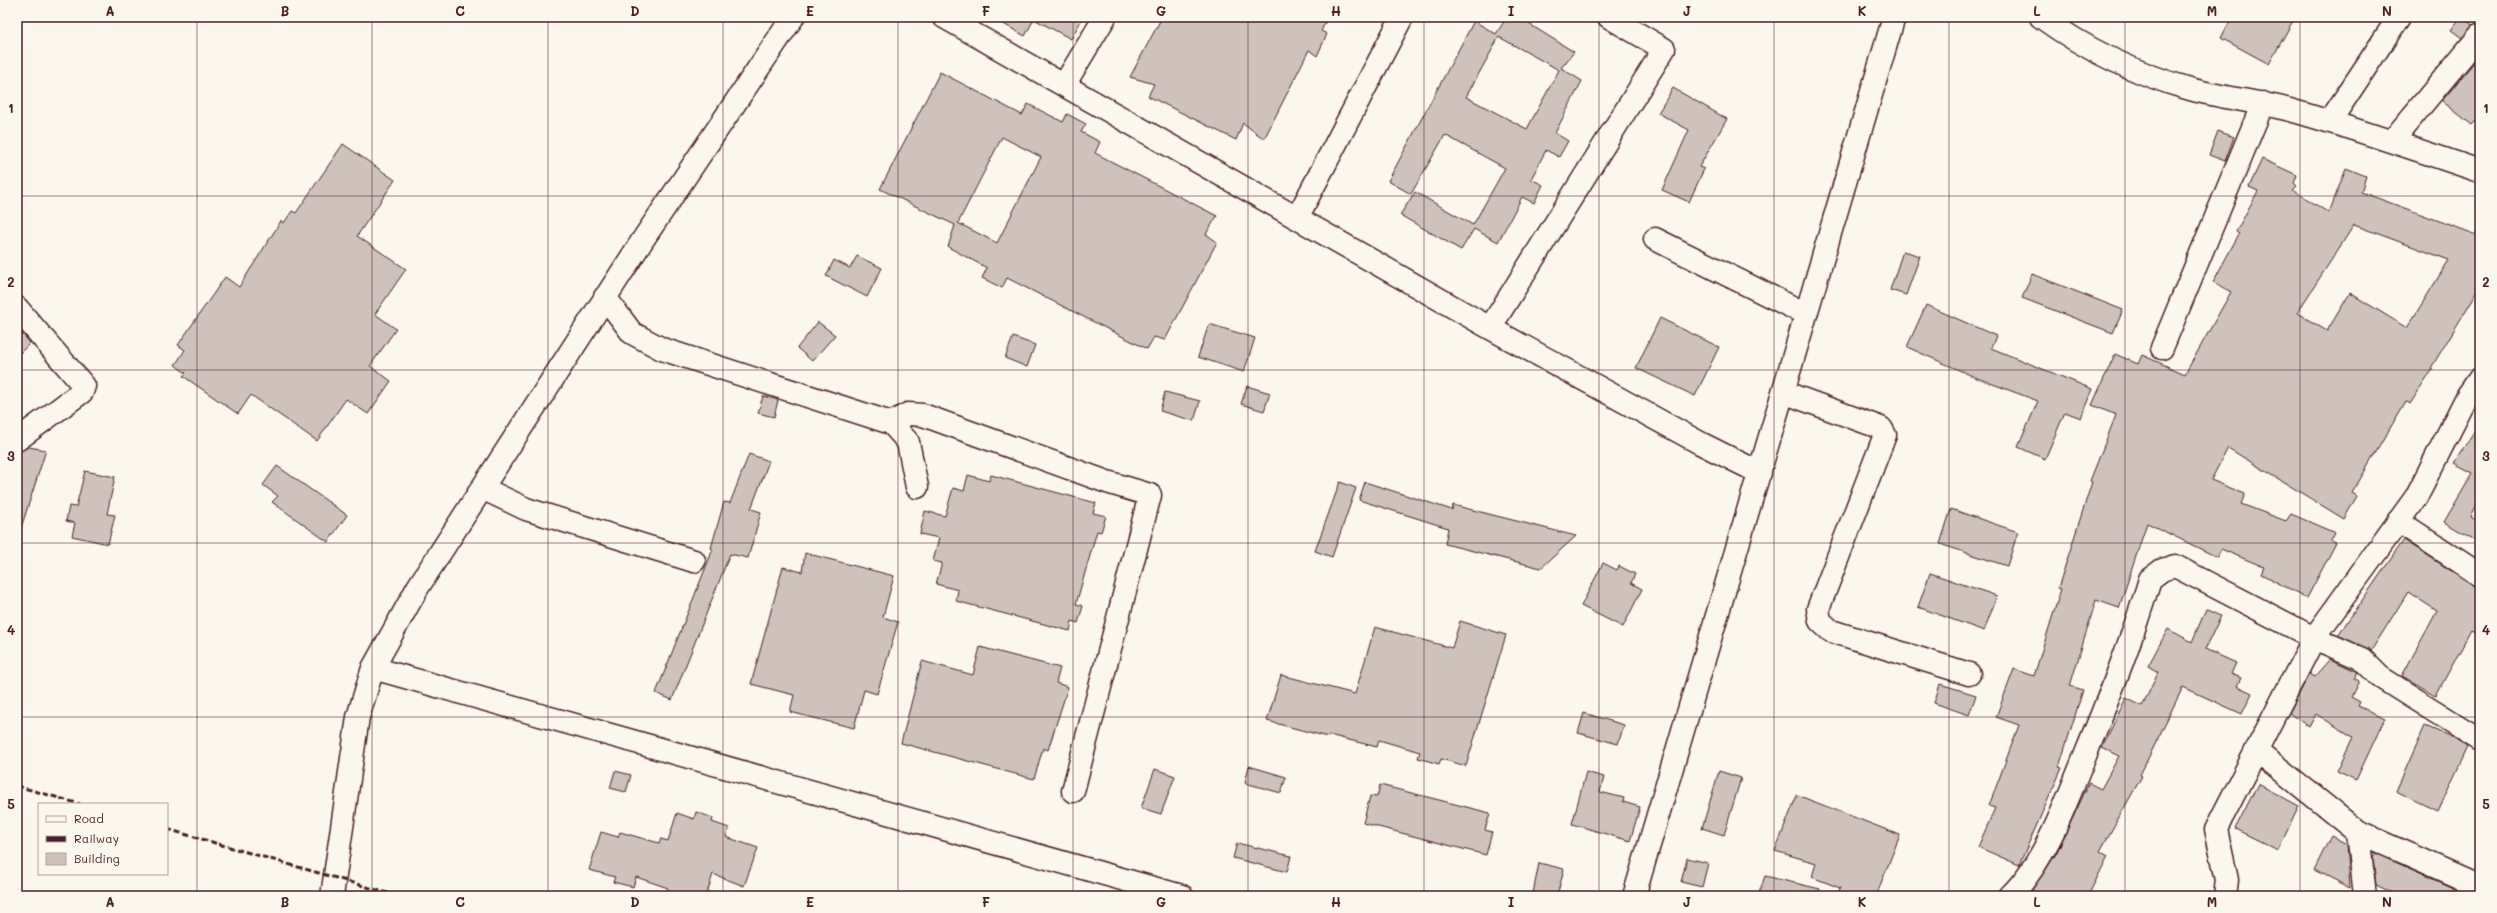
<svg xmlns="http://www.w3.org/2000/svg" width="2497" height="913" viewBox="0 0 2497 913" font-family="Mali,sans-serif">
  <style>
    .building { fill: #cfc2bc; stroke: #4a1f2b; fill-rule: evenodd }
    .lines { fill: none; stroke-linecap: round; stroke-linejoin: round }
    .minor-casing { stroke: #4a1f2b; stroke-width: 25 }
    .minor { stroke: #fbf7ec; stroke-width: 22 }
    .rail { stroke: #4a1f2b; stroke-width: 3; stroke-dasharray: 6 3; stroke-linecap: butt }
    .grid { fill: none; stroke: #4a1f2b; stroke-width: 1; stroke-opacity: 0.55 }
    .neatline { fill: none; stroke: #4a1f2b; stroke-width: 1.5 }
    .grid-label { font-size: 13px; text-anchor: middle; font-weight: bold; fill: #4a1f2b }
  </style>
  <rect width="100%" height="100%" fill="#fbf7ec"/>
  <filter id="ink" filterUnits="userSpaceOnUse"><feTurbulence type="fractalNoise" baseFrequency=".025" numOctaves="2"/><feDisplacementMap in="SourceGraphic" scale="8" xChannelSelector="R" yChannelSelector="G"/><feConvolveMatrix kernelMatrix="1 2 1 2 8 2 1 2 1" color-interpolation-filters="sRGB"/></filter>
  <g filter="url(#ink)">
    <path class="building" d="M991,17H1083L1071,39L1034,19L1025,36Z
      M1162,17H1328L1321,31L1327,34L1317,56L1309,50L1264,139L1243,123L1236,140L1148,96L1154,84L1130,77Z
      M1507,17H1518L1574,52L1561,68L1582,81L1555,133L1568,141L1559,157L1546,150L1531,179L1543,185L1534,203L1522,197L1498,242L1474,229L1461,250L1400,215L1415,192L1473,225L1505,168L1445,135L1411,194L1388,181L1474,21L1496,34ZM1499,37L1559,70L1527,129L1466,97Z
      M2232,17H2295L2269,64L2221,38Z
      M2461,17L2474,25L2462,38L2451,30Z
      M2480,55V117L2472,125L2442,101Z
      M940,72L1022,115L1028,104L1063,122L1067,114L1086,124L1081,132L1100,142L1095,153L1217,216L1206,234L1217,242L1165,340L1154,337L1147,349L1007,278L1002,288L982,278L987,268L948,247L955,225L880,189ZM1002,137L1041,157L997,243L958,223Z
      M1673,88L1727,119L1699,167L1704,169L1689,202L1662,190L1689,130L1658,113Z
      M2218,131L2234,137L2225,161L2209,155Z
      M343,144L395,180L357,236L406,269L375,314L396,329L370,366L391,381L368,414L346,399L317,441L251,395L238,414L183,376L186,373L175,365L185,350L178,345L225,277L239,287L281,221L284,223L292,211L296,213Z
      M2262,159L2297,175L2294,183L2297,186L2293,190L2329,213L2346,168L2366,176L2361,192L2480,236V287L2431,368L2433,369L2410,404L2406,401L2352,493L2357,496L2344,519L2228,448L2211,480L2245,494L2241,504L2286,521L2291,514L2335,533L2331,541L2336,543L2307,598L2261,574L2264,567L2221,549L2217,557L2147,523L2119,608L2096,600L2070,686L2083,690L2059,767L2062,768L2019,865L1978,847L1995,808L1989,806L2019,725L1996,717L2014,669L2034,676L2061,589L2058,588L2092,482L2090,481L2116,415L2092,405L2115,354L2138,364L2142,355L2185,374L2231,292L2213,282L2239,234L2236,232L2258,191L2249,187ZM2354,225L2449,260L2407,328L2350,293L2327,331L2297,313Z
      M1903,251L1920,256L1906,295L1890,290Z
      M857,256L882,268L867,297L826,276L834,260L850,268Z
      M2032,274L2123,310L2113,333L2022,298Z
      M1926,305L1996,336L1991,348L2092,389L2081,418L2065,412L2045,459L2018,447L2038,401L1977,378L1907,347Z
      M1660,318L1719,347L1695,396L1636,368Z
      M818,322L835,335L812,361L797,348Z
      M1209,324L1255,338L1244,372L1198,357Z
      M17,327L30,343L17,356Z
      M1013,337L1035,345L1027,367L1005,358Z
      M1247,386L1270,393L1264,411L1241,404Z
      M1165,392L1200,401L1194,421L1160,411Z
      M763,396L778,400L774,417L758,413Z
      M2480,422V499L2471,516L2480,522V543L2444,522L2473,473L2454,463Z
      M29,447L46,450L21,528H17V452Z
      M749,454L769,461L751,509L761,512L748,558L730,554L672,700L656,693L713,549L711,548L724,502L730,503Z
      M277,466L347,515L328,542L272,502L278,496L263,485Z
      M85,471L115,477L107,514L115,515L108,544L72,536L75,523L66,521L69,506L76,507Z
      M968,475L989,481L991,475L1096,503L1093,513L1106,516L1101,532L1097,531L1076,604L1083,606L1078,623L1072,621L1070,631L956,601L958,590L936,584L942,563L933,561L939,538L920,534L925,511L945,516L953,488L964,491Z
      M1340,482L1356,488L1332,557L1315,551Z
      M1365,482L1452,510L1453,505L1576,536L1541,568L1445,544L1448,528L1359,500Z
      M1951,509L2018,532L2007,566L1940,544Z
      M2404,540L2473,585L2480,587V636L2471,631L2436,695L2402,676L2437,611L2408,592L2371,651L2338,635Z
      M805,553L894,576L883,617L898,622L877,694L864,690L854,728L790,712L794,695L751,684L783,567L802,572Z
      M1603,563L1617,570L1619,566L1635,574L1631,583L1642,589L1623,627L1581,606Z
      M1930,573L1997,596L1984,631L1918,607Z
      M2206,609L2221,616L2205,649L2236,663L2231,674L2241,678L2237,686L2252,693L2242,714L2183,687L2140,775L2142,776L2100,851L2108,856L2088,896H2043L2032,890L2056,854L2089,783L2101,789L2119,756L2102,748L2126,698L2142,706L2158,672L2148,666L2168,629L2192,642Z
      M1460,621L1506,635L1466,766L1441,759L1439,764L1418,758L1420,752L1379,740L1377,747L1329,735L1328,737L1267,721L1281,675L1355,694L1375,627L1452,648Z
      M980,647L1060,668L1056,683L1068,687L1048,750L1043,748L1034,779L901,743L922,661L973,675Z
      M2330,659L2358,672L2354,678L2359,681L2351,697L2360,702L2358,706L2385,718L2356,780L2337,771L2353,737L2316,714L2309,727L2289,713L2310,673L2315,676Z
      M1940,684L1976,695L1969,715L1934,703Z
      M1584,713L1624,725L1618,744L1578,733Z
      M2425,726L2454,738L2468,747L2438,811L2396,791Z
      M1249,766L1286,777L1281,793L1245,783Z
      M1155,769L1175,776L1161,814L1141,808Z
      M615,771L631,775L626,792L610,788Z
      M1719,771L1741,778L1724,835L1702,828Z
      M1586,772L1604,777L1600,792L1624,798L1623,802L1640,807L1630,841L1572,824Z
      M2258,784L2299,806L2278,850L2235,829Z
      M1380,785L1490,813L1485,830L1492,832L1486,855L1363,823L1370,796L1377,797Z
      M1797,795L1900,835L1876,896H1837L1840,888L1812,877L1816,863L1775,851Z
      M696,812L713,818L712,822L729,828L726,837L758,848L744,886L713,874L706,896H680L667,892L668,888L636,877L633,887L613,882L615,877L589,870L601,832L618,837L620,832L659,843L661,839L668,841L677,813L694,819Z
      M2331,836L2347,844L2350,888L2314,870Z
      M1237,843L1291,856L1287,872L1233,858Z
      M2375,853L2472,896H2399L2376,885L2373,857Z
      M1687,858L1708,863L1702,887L1681,882Z
      M1539,863L1564,869L1557,896L1533,893Z
      M1765,876L1820,889L1819,896H1758Z"/>
    <g class="lines">
      <g class="minor-casing">
        <path id="minor" d="M944,17L1490,328L1700,443L1760,473
          M2041,17C2085,49 2137,74 2190,89C2222,98 2257,101 2290,110C2354,128 2417,150 2480,171
          M1064,85L1105,17
          M2330,121L2399,17
          M2392,141L2480,35
          M1297,218L1402,17
          M1655,239L1806,314
          M605,297L632,333L662,349L891,423L908,442L917,487
          M17,308L84,386L82,392L17,440
          M1490,328L1664,49L1609,17
          M2162,348L2263,103
          M2480,378L2468,395L2416,497L2314,638L2362,659L2380,677L2480,740
          M1783,392L1881,428L1885,435L1818,609L1820,621L1831,631L1969,674
          M891,423L908,414L923,415L1107,482L1150,495L1073,791
          M482,488L526,509L694,561
          M2398,521L2480,575
          M373,668L1182,896
          M2256,750L2358,832L2480,886
          M2358,832L2365,896
          M332,896L358,717L373,668L418,587L644,238L793,17
          M1634,896L1894,17
          M2010,896C2046,861 2066,802 2085,756C2109,697 2132,640 2150,579L2162,570L2175,566L2314,638L2216,829L2227,880L2225,896"/>
      </g>
      <use href="#minor" class="minor"/>
      <path class="rail" d="M17,786L80,804
        M167,829L398,896"/>
    </g>
  </g>
  <path class="grid" d="M197,17V896M372,17V896M548,17V896M723,17V896M898,17V896M1073,17V896M1248,17V896M1424,17V896M1599,17V896M1774,17V896M1949,17V896M2125,17V896M2300,17V896M17,196H2480M17,370H2480M17,543H2480M17,717H2480"/>
  <rect width="2497" height="913" fill="none" stroke="#fbf7ec" stroke-width="44"/>
  <rect x="38" y="803" width="130" height="72" fill="#fbf7ec" stroke="#b4a19f"/>
  <rect x="46" y="816" width="20" height="6" fill="#fbf7ec" stroke="#b4a19f"/>
  <text x="74" y="823" font-size="12" fill="#4a1f2b">Road</text>
  <rect x="46" y="836" width="20" height="6" fill="#4a1f2b" stroke="#b4a19f"/>
  <text x="74" y="843" font-size="12" fill="#4a1f2b">Railway</text>
  <rect x="46" y="853" width="20" height="12" fill="#cfc2bc" stroke="#b4a19f"/>
  <text x="74" y="863" font-size="12" fill="#4a1f2b">Building</text>
  <rect x="22" y="22" width="2453" height="869" class="neatline"/>
  <g class="grid-label">
    <text x="110" y="16">A</text>
    <text x="285" y="16">B</text>
    <text x="460" y="16">C</text>
    <text x="635" y="16">D</text>
    <text x="810" y="16">E</text>
    <text x="986" y="16">F</text>
    <text x="1161" y="16">G</text>
    <text x="1336" y="16">H</text>
    <text x="1511" y="16">I</text>
    <text x="1687" y="16">J</text>
    <text x="1862" y="16">K</text>
    <text x="2037" y="16">L</text>
    <text x="2212" y="16">M</text>
    <text x="2387" y="16">N</text>
    <text x="11" y="113">1</text>
    <text x="2486" y="113">1</text>
    <text x="11" y="287">2</text>
    <text x="2486" y="287">2</text>
    <text x="11" y="461">3</text>
    <text x="2486" y="461">3</text>
    <text x="11" y="635">4</text>
    <text x="2486" y="635">4</text>
    <text x="11" y="809">5</text>
    <text x="2486" y="809">5</text>
    <text x="110" y="907">A</text>
    <text x="285" y="907">B</text>
    <text x="460" y="907">C</text>
    <text x="635" y="907">D</text>
    <text x="810" y="907">E</text>
    <text x="986" y="907">F</text>
    <text x="1161" y="907">G</text>
    <text x="1336" y="907">H</text>
    <text x="1511" y="907">I</text>
    <text x="1687" y="907">J</text>
    <text x="1862" y="907">K</text>
    <text x="2037" y="907">L</text>
    <text x="2212" y="907">M</text>
    <text x="2387" y="907">N</text>
  </g>
</svg>
